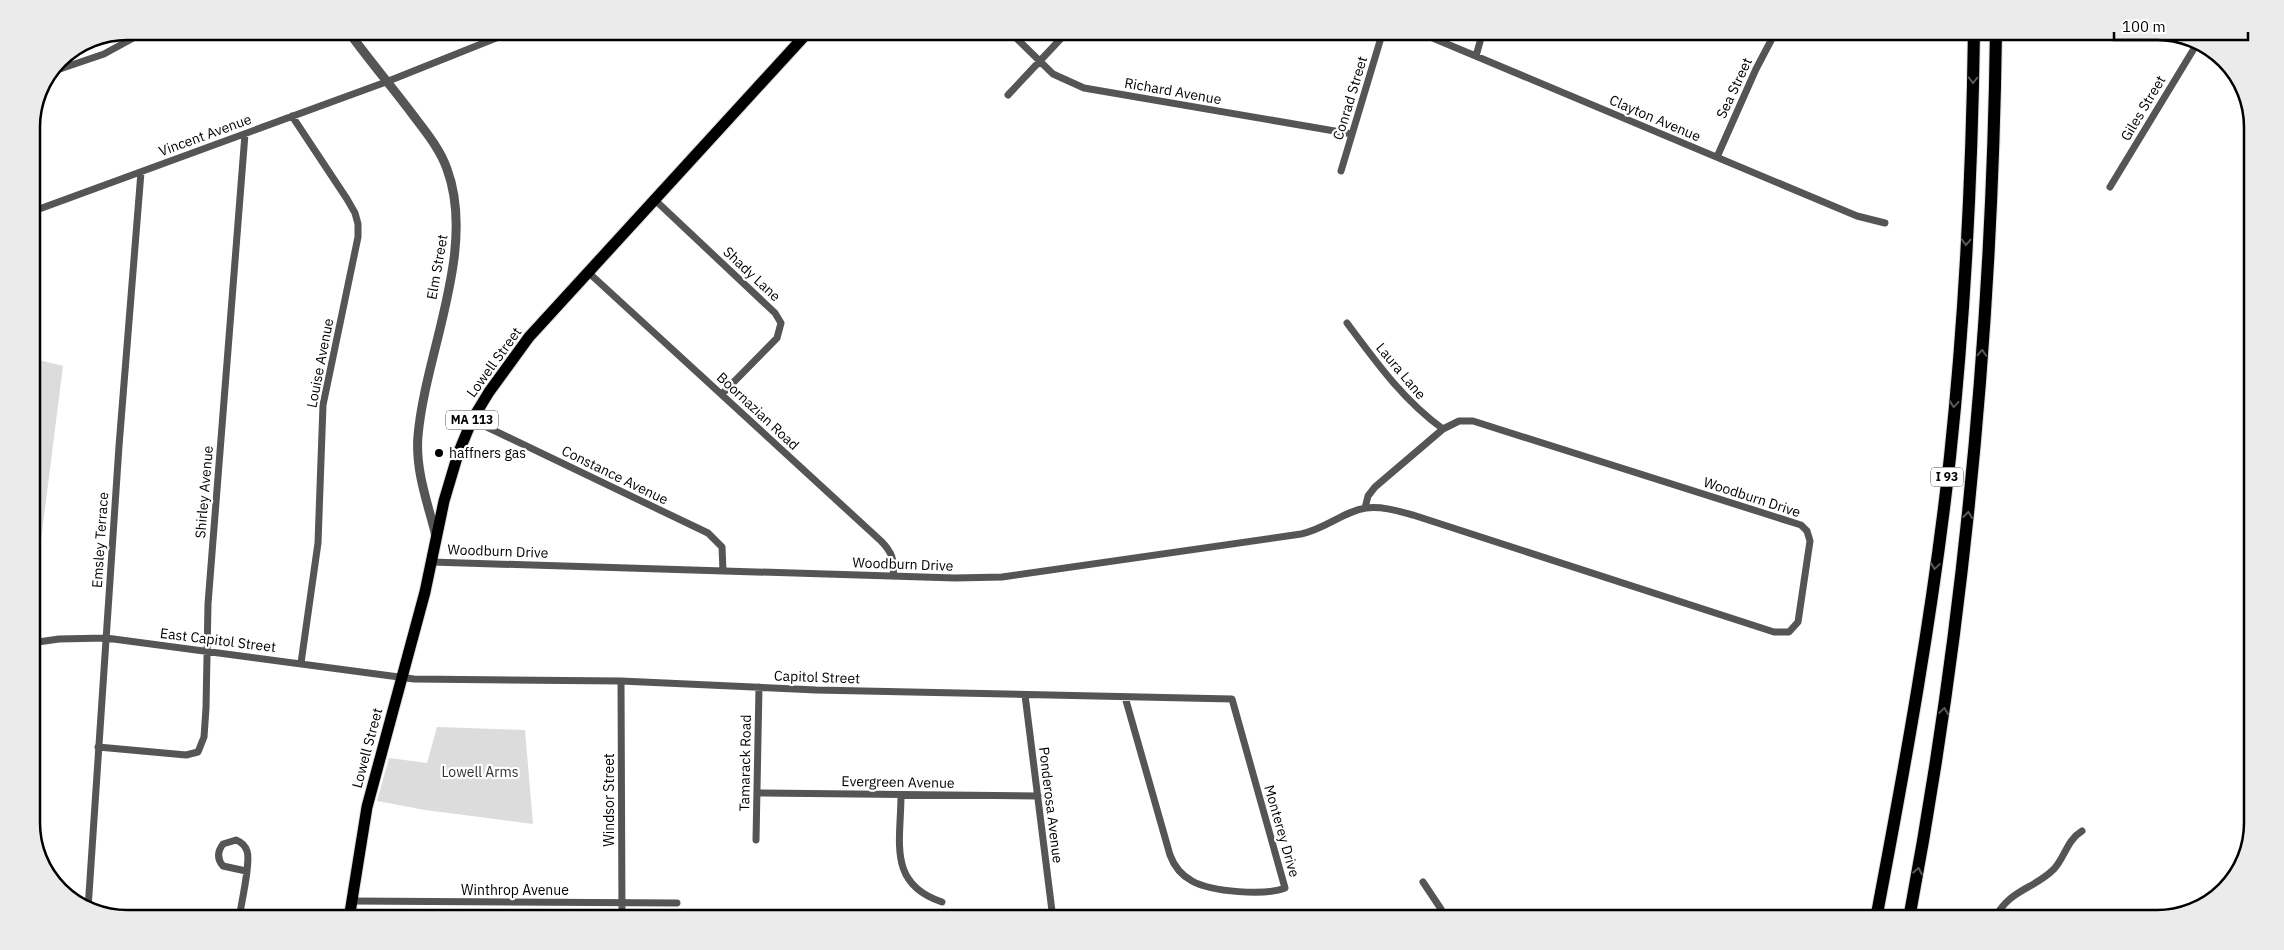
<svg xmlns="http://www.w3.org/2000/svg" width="2284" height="950" viewBox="0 0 2284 950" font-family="'IBM Plex Sans',sans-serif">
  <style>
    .green { fill: #dcdcdc }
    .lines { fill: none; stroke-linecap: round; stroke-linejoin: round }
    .primary-casing { stroke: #dbdbdb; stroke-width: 13 }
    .motorway-casing { stroke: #dbdbdb; stroke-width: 14 }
    .minor { stroke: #555; stroke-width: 7 }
    .tertiary { stroke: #555; stroke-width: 9 }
    .primary { stroke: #000; stroke-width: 11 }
    .motorway { stroke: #000; stroke-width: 12 }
    .oneway { stroke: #595959 }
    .poi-dot { fill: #000; stroke: #fff; stroke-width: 2 }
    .labels { text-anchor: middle; stroke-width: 4.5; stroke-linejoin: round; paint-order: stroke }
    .shield { fill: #fff; stroke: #4c4c4c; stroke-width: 1 }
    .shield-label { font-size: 12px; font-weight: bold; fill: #000 }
    .street-label { font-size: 14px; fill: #000; stroke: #fff }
    .poi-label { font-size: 14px; fill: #000; stroke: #fff; text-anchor: start }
    .park-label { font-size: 14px; fill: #333; stroke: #fff }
    .rim { fill: none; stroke: #000; stroke-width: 2.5 }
  </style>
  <rect width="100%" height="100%" fill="#fff"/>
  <path class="green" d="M31,358L63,366L36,580L31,582Z
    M437,727L525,730L533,824L425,810L377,801L389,758L427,763Z"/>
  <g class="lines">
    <g class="primary-casing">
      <path id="primary" d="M349,919L367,807L425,592L444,501L458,454L472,420L489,392L529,337L809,31"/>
    </g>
    <g class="motorway-casing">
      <path id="motorway" d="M1876,919C1905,766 1933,612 1950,457C1965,316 1972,173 1974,31
        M1909,919C1964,626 1992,329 1996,31"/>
    </g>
    <path class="minor" d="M1009,31L1053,74L1084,88L1352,134
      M1416,31L1857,216L1885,223
      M1476,56L1483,31
      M54,71L104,54L146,31
      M1008,95L1068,31
      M292,116L347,199L355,213L358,224V237L323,405L318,543L301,663
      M1717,157L1756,69L1776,31
      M1341,171L1383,31
      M2110,187L2198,42
      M655,200L775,313L781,323L777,338L722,394
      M31,212L386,82L514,31
      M589,273L881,541C892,552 895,561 893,576
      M31,285L35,241L33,211
      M1347,323C1376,362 1403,400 1443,429
      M472,420L708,533L722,547L723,571
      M431,562L955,578L1002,577L1301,534C1326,529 1344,511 1366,508C1382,506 1398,511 1413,515L1774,632H1789L1798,622L1810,541L1807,531L1801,525L1473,421H1459L1443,429L1375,487L1368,496L1365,508
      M31,643L59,639L106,638L414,679L621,681L816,690L1232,699L1285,888C1265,896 1212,892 1192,881C1181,875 1174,866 1170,855L1125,697
      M621,681L622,919
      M1025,695L1053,919
      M98,747L186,755L198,752L204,737L206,708L208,604L245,134
      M757,793L1038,796
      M901,795C901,841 887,884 942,902
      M756,840L759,687
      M1423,882L1441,909L1445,919
      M352,901L677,903
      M88,909L119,446L141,172
      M239,919C241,904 251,862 247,851C245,845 241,842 236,840L223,844C217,852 217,859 223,866L246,871
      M1994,919C2011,888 2033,890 2054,869C2065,857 2067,840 2082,831"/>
    <path class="tertiary" d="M348,31C369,60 392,87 413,115C426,132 440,149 447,169C477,250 425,353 418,436C415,470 428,504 436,536"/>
    <use href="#primary" class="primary"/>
    <use href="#motorway" class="motorway"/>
  </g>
  <defs><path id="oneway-chevron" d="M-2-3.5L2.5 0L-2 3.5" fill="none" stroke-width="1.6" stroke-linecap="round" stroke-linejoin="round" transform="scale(1.25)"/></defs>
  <g class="oneway">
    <use href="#oneway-chevron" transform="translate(1973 80) rotate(91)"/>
    <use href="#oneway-chevron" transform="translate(1966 242) rotate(93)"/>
    <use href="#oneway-chevron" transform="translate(1982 353) rotate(-86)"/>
    <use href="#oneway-chevron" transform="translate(1954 404) rotate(95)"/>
    <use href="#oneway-chevron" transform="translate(1968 515) rotate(-84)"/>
    <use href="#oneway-chevron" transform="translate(1935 566) rotate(98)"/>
    <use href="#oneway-chevron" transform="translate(1944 711) rotate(-82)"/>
    <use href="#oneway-chevron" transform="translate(1918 871) rotate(-79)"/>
  </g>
  <circle class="poi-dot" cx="439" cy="453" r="5"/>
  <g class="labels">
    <g class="shield">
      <rect x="446" y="410.5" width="52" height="19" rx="4"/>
      <rect x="1931" y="467.5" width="32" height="19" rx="4"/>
    </g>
    <g class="shield-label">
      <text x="472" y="424">MA 113</text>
      <text x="1947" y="481">I 93</text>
    </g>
    <g class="street-label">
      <text transform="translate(1734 88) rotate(-65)" y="5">Sea Street</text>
      <text transform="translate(1173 91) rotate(10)" y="5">Richard Avenue</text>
      <text transform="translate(1350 98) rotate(-73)" y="5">Conrad Street</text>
      <text transform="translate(2143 108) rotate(-59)" y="5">Giles Street</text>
      <text transform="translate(1655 118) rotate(23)" y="5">Clayton Avenue</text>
      <text transform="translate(205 135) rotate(-20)" y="5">Vincent Avenue</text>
      <text transform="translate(437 267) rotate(-80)" y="5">Elm Street</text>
      <text transform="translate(752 274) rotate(43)" y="5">Shady Lane</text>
      <text transform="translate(494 362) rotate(-54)" y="5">Lowell Street</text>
      <text transform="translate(320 363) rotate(-79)" y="5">Louise Avenue</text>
      <text transform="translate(1401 371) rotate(50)" y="5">Laura Lane</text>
      <text transform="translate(758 411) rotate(43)" y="5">Boornazian Road</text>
      <text transform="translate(615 475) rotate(26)" y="5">Constance Avenue</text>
      <text transform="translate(204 492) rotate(-85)" y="5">Shirley Avenue</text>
      <text transform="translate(1752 497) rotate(18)" y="5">Woodburn Drive</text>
      <text transform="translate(100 540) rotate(-86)" y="5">Emsley Terrace</text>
      <text transform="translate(498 551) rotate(2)" y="5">Woodburn Drive</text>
      <text transform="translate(903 564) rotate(2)" y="5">Woodburn Drive</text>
      <text transform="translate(218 640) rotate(7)" y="5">East Capitol Street</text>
      <text transform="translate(817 677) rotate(2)" y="5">Capitol Street</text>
      <text transform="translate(367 748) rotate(-75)" y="5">Lowell Street</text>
      <text transform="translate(745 763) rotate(-89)" y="5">Tamarack Road</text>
      <text transform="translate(898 782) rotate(1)" y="5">Evergreen Avenue</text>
      <text transform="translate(609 800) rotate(-90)" y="5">Windsor Street</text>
      <text transform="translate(1051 805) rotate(83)" y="5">Ponderosa Avenue</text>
      <text transform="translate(1282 831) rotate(74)" y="5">Monterey Drive</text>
      <text x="515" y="895">Winthrop Avenue</text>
    </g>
    <g class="poi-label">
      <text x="449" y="458">haffners gas</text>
    </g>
    <g class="park-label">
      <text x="480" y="777">Lowell Arms</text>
    </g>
  </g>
  <path d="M0 0H2284V950H0ZM127 40H2157A87 87 0 0 1 2244 127V823A87 87 0 0 1 2157 910H127A87 87 0 0 1 40 823V127A87 87 0 0 1 127 40Z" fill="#ebebeb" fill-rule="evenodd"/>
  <path class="rim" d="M127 40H2157A87 87 0 0 1 2244 127V823A87 87 0 0 1 2157 910H127A87 87 0 0 1 40 823V127A87 87 0 0 1 127 40Z"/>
  <path d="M2114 32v8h134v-8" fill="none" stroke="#000000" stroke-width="2.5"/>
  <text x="2122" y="32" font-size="15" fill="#000000" stroke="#ffffff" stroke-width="4" paint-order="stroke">100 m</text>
</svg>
